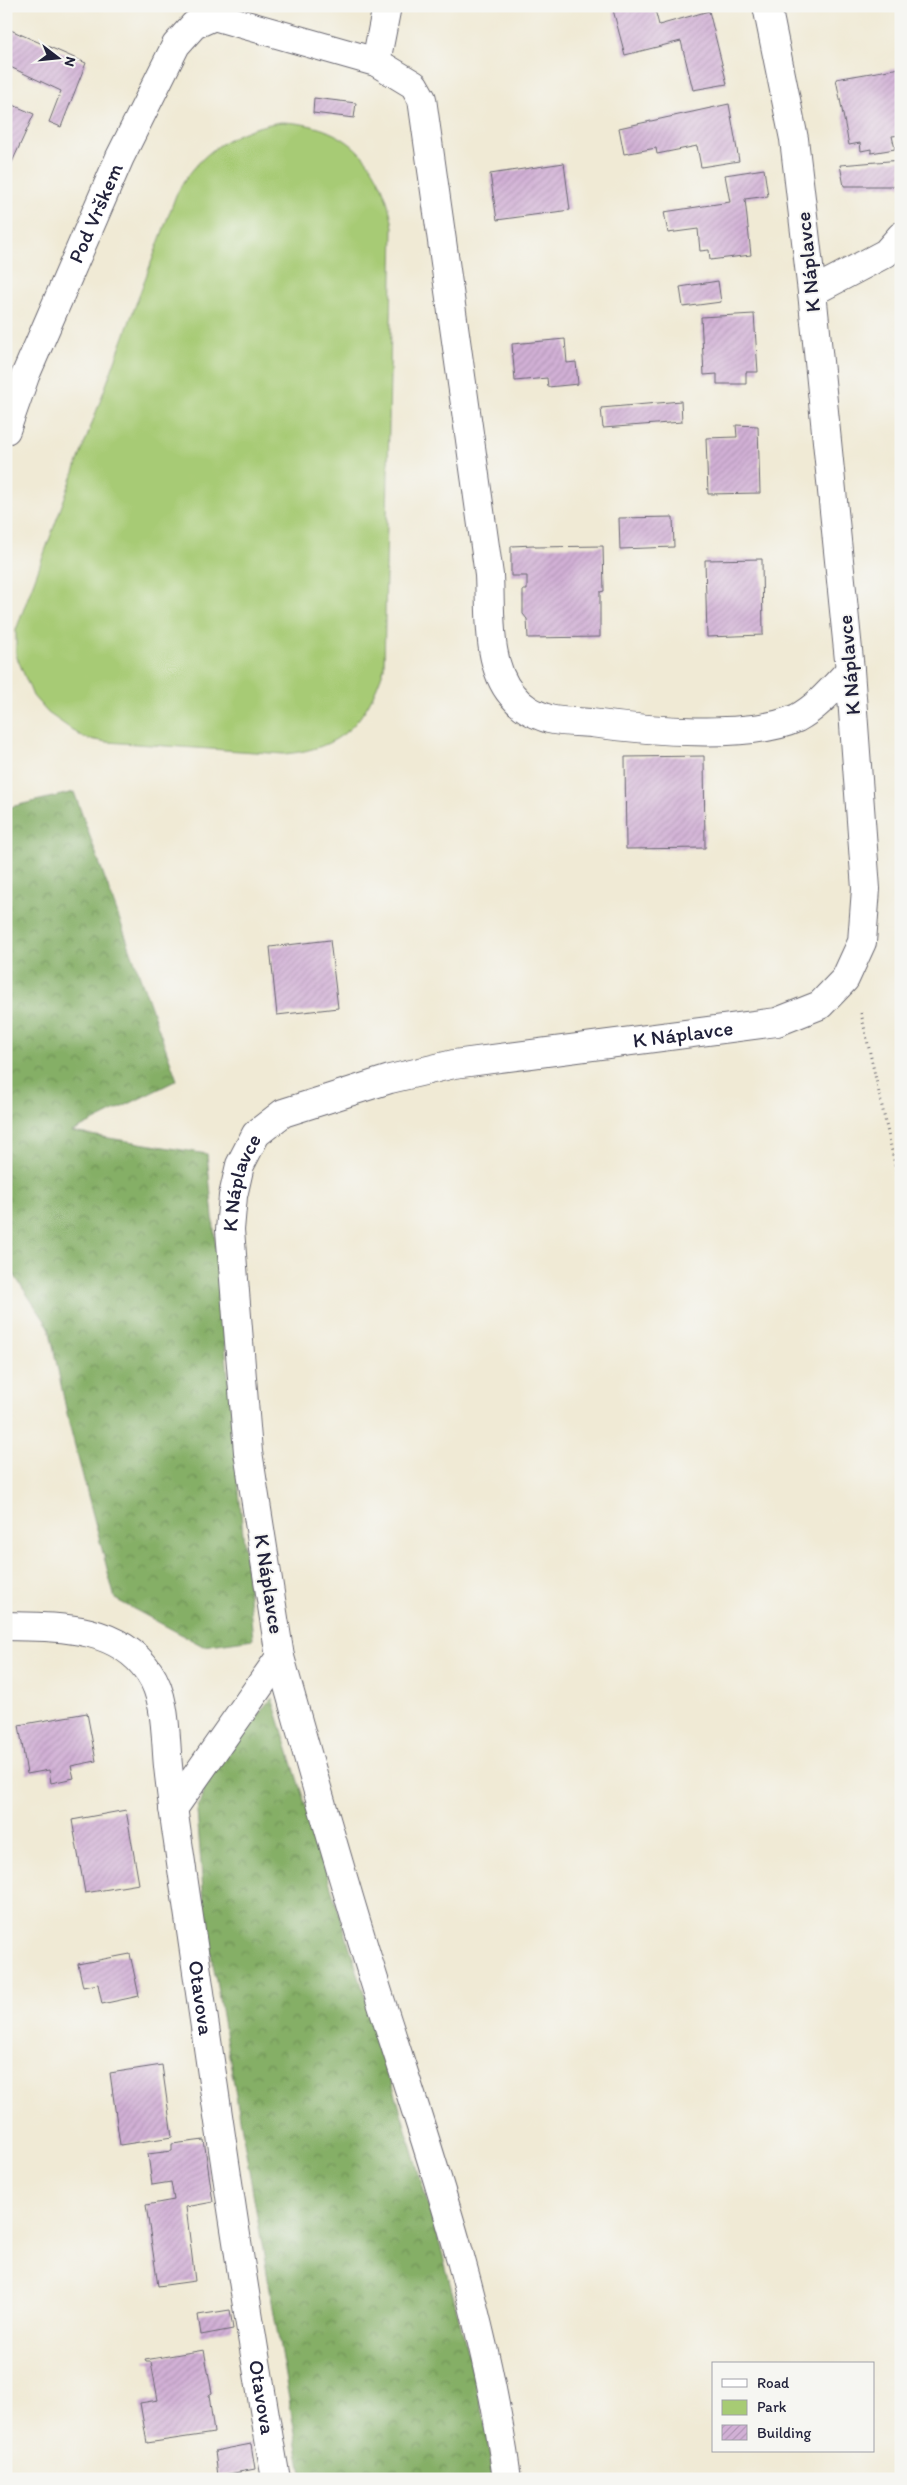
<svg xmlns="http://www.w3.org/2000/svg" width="907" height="2485" viewBox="0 0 907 2485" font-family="Itim,sans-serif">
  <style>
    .forest { fill: url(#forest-crowns); stroke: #546850 }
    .green { fill: #a7cb74; stroke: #647658 }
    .building { fill: url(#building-hatch) }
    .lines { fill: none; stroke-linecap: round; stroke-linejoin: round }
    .minor-casing { stroke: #6a6871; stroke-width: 30 }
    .path { stroke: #6a6871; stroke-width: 3; stroke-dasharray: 1 4; stroke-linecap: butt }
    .minor { stroke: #fff; stroke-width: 28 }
    .labels { text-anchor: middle; stroke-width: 4; stroke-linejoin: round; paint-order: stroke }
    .street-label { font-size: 21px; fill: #22223b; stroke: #f6f6f2 }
  </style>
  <defs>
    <pattern id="forest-crowns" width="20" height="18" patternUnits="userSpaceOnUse" patternTransform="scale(1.25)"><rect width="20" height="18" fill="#85af66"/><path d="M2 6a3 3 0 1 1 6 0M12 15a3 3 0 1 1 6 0" fill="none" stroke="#6c8e55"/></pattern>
    <pattern id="building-hatch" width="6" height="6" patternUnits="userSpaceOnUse" patternTransform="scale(1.25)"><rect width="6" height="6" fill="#d1b0d5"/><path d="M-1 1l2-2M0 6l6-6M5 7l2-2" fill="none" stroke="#b397b8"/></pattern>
  </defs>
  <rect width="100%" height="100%" fill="#f6f6f2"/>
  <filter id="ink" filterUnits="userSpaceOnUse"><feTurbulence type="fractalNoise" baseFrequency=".02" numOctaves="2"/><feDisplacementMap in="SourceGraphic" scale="10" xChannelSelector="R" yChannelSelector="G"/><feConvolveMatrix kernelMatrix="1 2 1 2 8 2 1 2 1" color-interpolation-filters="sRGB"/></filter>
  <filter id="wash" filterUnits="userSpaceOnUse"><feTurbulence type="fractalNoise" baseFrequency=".0096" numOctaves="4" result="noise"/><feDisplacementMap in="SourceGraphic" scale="20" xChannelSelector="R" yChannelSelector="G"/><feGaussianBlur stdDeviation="1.12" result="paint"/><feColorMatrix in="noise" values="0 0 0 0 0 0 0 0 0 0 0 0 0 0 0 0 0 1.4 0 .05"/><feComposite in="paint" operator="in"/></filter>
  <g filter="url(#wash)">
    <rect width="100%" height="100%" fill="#f0ead5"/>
    <path class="forest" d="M74,792L177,1080L72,1132L207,1154L253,1639L203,1646L115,1599L69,1423L49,1327L6,1263V808Z
      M272,1698L395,2092L442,2252L484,2416L493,2479H303L205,1918L197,1811L206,1783Z"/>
    <path class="green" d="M281,122C348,124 383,163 393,227L384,668C366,722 342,749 284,754L107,742L84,738L48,713L33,696L16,655V630L176,195C198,153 234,129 281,122Z"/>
    <g id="blocks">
      <path class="building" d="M612,6H654L659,25L709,11L727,84L693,90L681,41L625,55Z
        M6,28L86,63L61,127L49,122L61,91L6,65Z
        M900,68L901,135L892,136L895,149L871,153V149L861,151L860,143L849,145L836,79Z
        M314,98L356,103L354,118L313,113Z
        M729,104L739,161L701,167L697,146L657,154L656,148L624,154L619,128Z
        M6,105L12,108L13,105L34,114L8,171Z
        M901,160V186H844L840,165Z
        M564,163L570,210L497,220L490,174Z
        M764,169L768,196L745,199L751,255L710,260L709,250L700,251L698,229L668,233L664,212L730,202L725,175Z
        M718,281L721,302L683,307L680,287Z
        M754,314L758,372H746V384H717V374L704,375L701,317Z
        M565,339L567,363L576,362L578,384L548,387L547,378L515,381L512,344Z
        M681,401L682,422L603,428L601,408Z
        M736,425L758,426L760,493L708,494L706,438L737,437Z
        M673,517L674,547L620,549L619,518Z
        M534,545L535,547L603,546L604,591L600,592V637L528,638L527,619L523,614V590H527V576H511V546Z
        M762,559L763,635L707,637L705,560Z
        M704,756L705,848L626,849L625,757Z
        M330,940L338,1008L277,1015L270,947Z
        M87,1713L96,1761L71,1766L74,1778L51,1783L49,1770L27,1774L19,1725Z
        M126,1810L139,1884L85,1893L72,1820Z
        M130,1954L139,1996L102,2004L98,1984L83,1987L78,1964Z
        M162,2065L172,2137L120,2145L110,2073Z
        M204,2140L213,2202L186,2207L195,2281L158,2286L146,2205L174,2200L171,2182L152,2185L148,2154L172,2151V2144Z
        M230,2310L233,2329L201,2335L198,2315Z
        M204,2350L212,2393L209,2395L214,2433L147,2443L140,2403L158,2400L151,2362H146L145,2360Z
        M251,2444L255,2469L218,2476L215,2451Z
        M240,2473L242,2479H215L214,2478Z"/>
    </g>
  </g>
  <g filter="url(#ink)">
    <use href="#blocks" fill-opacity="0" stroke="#6a6871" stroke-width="1"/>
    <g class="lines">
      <g class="minor-casing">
        <g id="minor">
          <path d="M208,6L214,16L376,62L414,85L422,99L489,575C491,612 486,665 512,695C522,708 534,714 549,719C562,722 578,722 591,723C644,730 749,740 797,718C818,707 834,687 850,670"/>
          <path d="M376,62L387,6"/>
          <path d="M812,292L886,253L901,236"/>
          <path id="s1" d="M6,430L25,376L120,157L176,45L194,25L214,16"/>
          <path id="s2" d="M6,1626C57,1627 117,1625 149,1672C167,1698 165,1736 168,1766C171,1794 175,1822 179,1849C210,2059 239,2270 276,2479"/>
          <path d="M280,1657C312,1772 344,1885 380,1999C430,2154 486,2317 507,2479"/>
          <path id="s3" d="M173,1809L280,1657L248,1452L230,1230L233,1196L240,1165L256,1134L283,1113L390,1079L454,1064L777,1022L820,1005L845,979L862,942L866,889L850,670L812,292L794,139L767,6"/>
        </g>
      </g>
      <path class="path" d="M861,1013L901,1191"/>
      <use href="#minor" class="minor"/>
    </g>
  </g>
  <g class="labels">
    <g class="street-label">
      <text dy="7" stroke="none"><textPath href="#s1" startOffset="235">Pod Vrškem</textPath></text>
      <text transform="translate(808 262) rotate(-96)" y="7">K Náplavce</text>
      <text transform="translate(849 665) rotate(-95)" y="7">K Náplavce</text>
      <text dy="7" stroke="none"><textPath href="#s3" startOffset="1160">K Náplavce</textPath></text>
      <text dy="7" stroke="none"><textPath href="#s3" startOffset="665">K Náplavce</textPath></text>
      <text transform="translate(269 1584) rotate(81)" y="7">K Náplavce</text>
      <text dy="7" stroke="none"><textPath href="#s2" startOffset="488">Otavova</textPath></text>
      <text dy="7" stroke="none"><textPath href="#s2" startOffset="892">Otavova</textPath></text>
    </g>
  </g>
  <rect width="907" height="2485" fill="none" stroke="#f6f6f2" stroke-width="25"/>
  <rect x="712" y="2362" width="162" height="90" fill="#f6f6f2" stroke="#a1a1a9"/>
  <rect x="722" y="2379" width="25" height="8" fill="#ffffff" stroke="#a1a1a9"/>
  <text x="757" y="2388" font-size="15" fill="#22223b">Road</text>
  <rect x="722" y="2400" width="25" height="15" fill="#a7cb74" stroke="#a1a1a9"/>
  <text x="757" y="2412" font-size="15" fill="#22223b">Park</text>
  <rect x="722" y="2425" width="25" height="15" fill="url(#building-hatch)" stroke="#a1a1a9"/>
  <text x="757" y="2438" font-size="15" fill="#22223b">Building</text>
  <g transform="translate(58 58) rotate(106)" stroke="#f6f6f2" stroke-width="4" paint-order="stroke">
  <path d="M0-4L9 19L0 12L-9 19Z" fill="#22223b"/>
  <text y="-8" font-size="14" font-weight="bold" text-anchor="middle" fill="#22223b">N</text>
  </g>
</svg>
